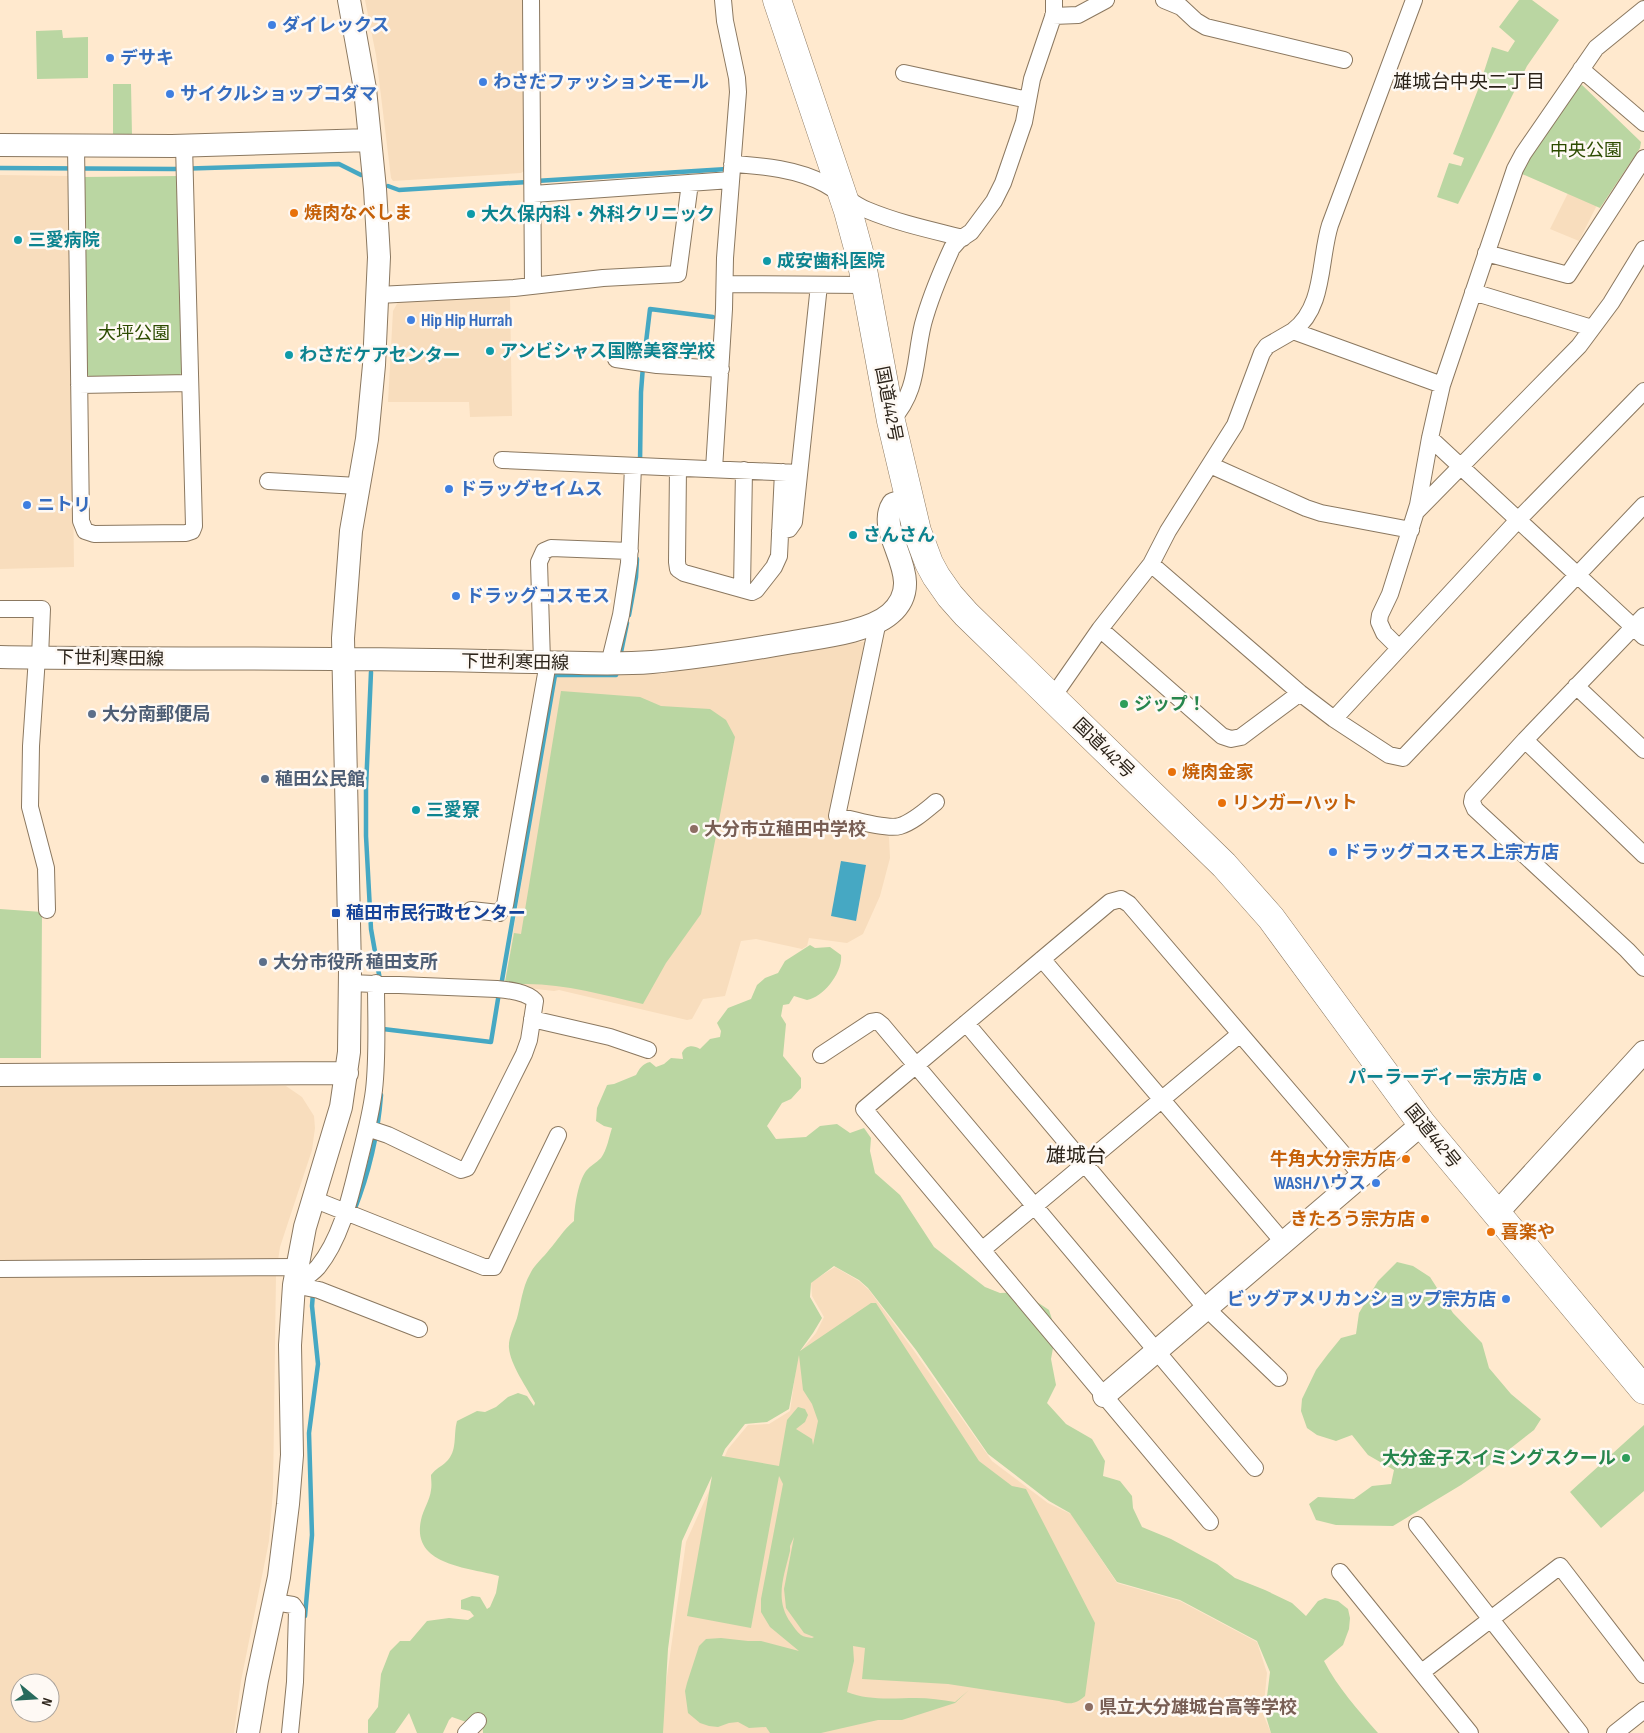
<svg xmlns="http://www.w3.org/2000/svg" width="1644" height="1733" viewBox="0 0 1644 1733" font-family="'Sofia Sans Condensed','Noto Sans JP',sans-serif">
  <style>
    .built { fill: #f8ddbd; fill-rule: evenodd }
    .green { fill: #bad6a2; fill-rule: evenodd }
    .water { fill: #46a8c3 }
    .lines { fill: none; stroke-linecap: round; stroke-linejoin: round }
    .stream { stroke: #46a8c3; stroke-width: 4.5 }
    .street-casing { stroke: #8b7860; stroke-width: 18 }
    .secondary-casing { stroke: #8b7860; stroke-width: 24 }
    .highway-casing { stroke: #8b7860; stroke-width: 29 }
    .street { stroke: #fff; stroke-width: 16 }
    .secondary { stroke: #fff; stroke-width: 22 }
    .highway { stroke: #fff; stroke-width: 28 }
    .shop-dot { fill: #3f7fe0; stroke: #fef9f4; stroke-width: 2 }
    .food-dot { fill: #e8710a; stroke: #fef9f4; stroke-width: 2 }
    .culture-dot { fill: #0f9aa8; stroke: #fef9f4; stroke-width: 2 }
    .leisure-dot { fill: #2e9e5b; stroke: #fef9f4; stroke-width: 2 }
    .service-dot { fill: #5c6f8a; stroke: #fef9f4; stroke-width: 2 }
    .education-dot { fill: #8d6e63; stroke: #fef9f4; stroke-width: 2 }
    .transit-dot { fill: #1a4fb4; stroke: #fef9f4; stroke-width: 2 }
    .labels { text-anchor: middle; stroke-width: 5; stroke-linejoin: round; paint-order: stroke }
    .shop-label { font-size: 18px; font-weight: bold; fill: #366cbe; stroke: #fef9f4; text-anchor: start }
    .park-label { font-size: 18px; fill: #2c4b00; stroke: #fef9f4 }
    .food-label { font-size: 18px; font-weight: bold; fill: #c56008; stroke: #fef9f4; text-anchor: start }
    .culture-label { font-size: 18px; font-weight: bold; fill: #0d838f; stroke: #fef9f4; text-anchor: start }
    .street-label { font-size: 18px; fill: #2b2319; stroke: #fef9f4 }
    .leisure-label { font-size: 18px; font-weight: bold; fill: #27864d; stroke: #fef9f4; text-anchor: start }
    .service-label { font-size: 18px; font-weight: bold; fill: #4e5e75; stroke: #fef9f4; text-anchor: start }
    .education-label { font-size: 18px; font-weight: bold; fill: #785e54; stroke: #fef9f4; text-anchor: start }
    .transit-label { font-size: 18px; font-weight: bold; fill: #164399; stroke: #fef9f4; text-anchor: start }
    .neighbourhood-label { font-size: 19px; fill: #2b2319; stroke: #fef9f4 }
    .quarter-label { font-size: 20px; fill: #2b2319; stroke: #fef9f4 }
  </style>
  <rect width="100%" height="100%" fill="#ffe9ce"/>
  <path class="built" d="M365,0H523L524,171L521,173L393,181L391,178L376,55Z
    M0,175L69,176L74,567L0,569Z
    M1568,193L1597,205L1579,241L1550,229Z
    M510,296L512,416L470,417L469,402H388L393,311L398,302Z
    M870,641L830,824L886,835L889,837L890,858L880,896L863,934L847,943L809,938L807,946L802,949L756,939L741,941L725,996L703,999L692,1019L687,1020L559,990L554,991L510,986L505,982L556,673L733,663L795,653L842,644Z
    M36,1083L286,1086L302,1097L314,1116L315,1128L312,1150L280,1247L276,1274L273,1491L269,1541L241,1681L234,1733H0V1084ZM20,1683H50V1713H20Z
    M835,1267L859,1281L869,1290L912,1348L992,1461L1048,1503L1071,1514L1117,1583L1180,1601L1257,1642L1267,1673L1263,1714L1271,1733H659L686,1542L728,1449L748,1425L769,1424L790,1411L798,1354L816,1333L824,1317L812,1296L811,1282Z"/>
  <path class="green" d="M1519,0H1532L1559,20L1527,66L1458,204L1437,197L1449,163L1461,166L1464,158L1453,154L1479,87L1492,47L1508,52L1515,41L1499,27Z
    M62,30L63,38L88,37V78L37,79L36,31Z
    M113,84H131L132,136H113Z
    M1582,85L1641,142L1640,148L1600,208L1522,174L1526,161L1576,88Z
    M178,176L183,371L174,381L93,382L86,372L83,177Z
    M561,691L640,697L661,706L710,709L726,720L735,737L701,914L666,963L643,1004C599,994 552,980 507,985L505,982L514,933L521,934Z
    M0,909L42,912L41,1058H0Z
    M810,945L815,948L830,947L841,955C843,972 824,997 807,1000L794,996L789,1004L783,1005L781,1016L786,1024L783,1056L801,1078V1088L791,1099L782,1103L767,1126L776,1139L806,1137L820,1126L837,1124L850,1133L864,1128L871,1138L870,1151L875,1173L900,1195L934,1247L985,1287L1000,1293L1022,1292L1049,1310L1056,1332L1051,1359L1056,1385L1047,1403L1066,1424L1092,1439L1105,1461L1103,1476L1120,1481L1132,1496L1133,1508L1142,1527L1171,1539L1217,1564L1235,1578L1265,1590L1292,1603L1306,1616L1318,1601L1325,1598L1338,1601L1348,1609L1350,1618L1349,1629L1343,1645L1324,1661C1338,1688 1358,1710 1378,1733H1271L1265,1713L1270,1672L1257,1641L1180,1600L1117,1582L1070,1513L1049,1501L988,1454L916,1350L868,1288L859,1280L834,1266L811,1283L810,1297L822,1318L813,1333L800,1351L871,1303H876L979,1461L1012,1486L1026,1489L1095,1623L1085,1696C1076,1704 1070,1705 1059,1701L948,1684L862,1679L865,1648L853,1646L854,1661L847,1692C869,1701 894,1698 916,1698C929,1698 942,1700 955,1702L969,1690L955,1703L902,1720H878L821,1733H770L766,1727L749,1728L738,1722L729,1723L718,1727L709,1726L700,1723L688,1713L685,1691L687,1683L699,1646L706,1639L721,1638L748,1641H761L799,1651L770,1627L761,1612V1599L783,1484L779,1476L751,1628L687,1616L712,1476L682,1541L668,1649L663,1733H483L482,1718L469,1723L452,1717L449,1720L443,1733H417L409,1713L395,1733H368V1720L378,1707L381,1674L390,1651L400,1641H410L427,1621L449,1618L468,1620L474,1616L470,1611L461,1609V1600L472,1596L480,1597L487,1609L490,1607L496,1593L499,1576C469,1567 411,1566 421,1520C423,1510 430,1500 431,1490C432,1485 431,1479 431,1475C436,1468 441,1467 446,1462C458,1451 453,1435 457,1421L477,1411L485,1412L496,1407L508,1397L518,1393L527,1396L534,1406L535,1403C527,1388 510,1364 509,1348C508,1339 514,1327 517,1318C521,1304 522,1288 530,1274C534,1265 543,1258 549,1250C558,1240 563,1230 574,1221C574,1208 578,1182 586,1171C590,1166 596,1163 601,1158C607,1150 609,1137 612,1128L604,1126L596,1121L597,1108L607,1085L614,1084L636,1075C640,1068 642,1064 650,1062L656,1067L664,1064L671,1058L683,1059L682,1053C686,1045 693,1045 700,1049L710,1039L720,1037L721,1031L717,1023L728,1008L751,999L757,985L765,978L778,973L785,961ZM799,1355L803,1390L812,1404L818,1421L813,1445L812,1439L796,1429L805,1422L808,1415L805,1409L798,1407L787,1420L779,1466L722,1456L725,1449L745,1424L767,1422L789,1409ZM794,1537L784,1589L786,1608L804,1633L814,1637L812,1638C808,1637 804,1637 801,1635C797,1632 794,1627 791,1623C774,1600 784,1576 790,1551V1546Z
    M1397,1262L1413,1266L1430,1277L1453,1313L1482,1343L1489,1368L1511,1394L1541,1419L1534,1430L1483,1470L1461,1485L1393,1526L1336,1525L1316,1520L1309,1504L1318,1497L1354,1499L1372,1486L1391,1484L1394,1470L1368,1455L1352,1435L1336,1441L1317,1435L1307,1428L1301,1411L1302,1399L1316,1370L1328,1354L1341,1338L1356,1334L1359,1313L1378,1281Z
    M1644,1425V1491L1601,1528L1570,1492Z"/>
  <path class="water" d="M841,861L866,865L856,921L831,916Z"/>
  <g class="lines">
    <path class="stream" d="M0,168L174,169L339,164L361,175
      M536,181L727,169
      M388,186L399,190L528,182
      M644,359L650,309L713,317
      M640,463L641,392L643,366
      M629,615L636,577L637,559
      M620,657L627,623
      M371,672L366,788V836L371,929L380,980
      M501,986L555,675H616L618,669
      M383,1029L491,1042L499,993
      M354,1211C369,1173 378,1135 381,1095
      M305,1616L312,1535L309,1433L318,1364L312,1306L313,1293"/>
    <g class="street-casing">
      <path id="street" d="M531,0L533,286
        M1164,0L1181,7L1196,21L1206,27L1344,60
        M1053,16L1078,15L1106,0
        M1581,69L1644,123
        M904,73L1028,100
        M76,146L81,521L85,531L94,534L186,533L192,531L194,526L184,145
        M732,164C764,166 797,169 825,184C840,192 852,204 867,210C898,223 931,230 963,238
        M533,194L731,180
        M1486,253L1568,275L1644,158
        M725,284L866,285
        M1473,292L1592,328
        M378,295L514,288L603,278L678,274L690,183
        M1293,331C1325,307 1319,260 1330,225L1414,0
        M616,359L657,365L721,369
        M79,385L190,383
        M891,421C919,390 914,361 923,324C930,298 941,272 952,248L959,240L971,232L994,201L1003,183L1024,122L1032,79L1054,14V0
        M1430,438L1644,637
        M502,460L799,473
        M1210,465L1306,508L1321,513L1411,530
        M678,468L677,562L678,569L684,573L752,592L756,590L774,567L779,556L783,472
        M714,469L724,309L725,258L738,92L737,78L725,21L723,0
        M268,481L358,486
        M1416,512L1579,346L1611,303L1644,249
        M780,531L789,529L794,522L819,285
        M1151,564L1300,693L1334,719L1389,755L1403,758L1644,505
        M742,589L744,470
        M0,609H42L40,657
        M1644,616L1525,740L1473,797L1472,802L1475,809L1627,950L1644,968
        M878,621L837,816C851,819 887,830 900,826C913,822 925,811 936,802
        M1100,629L1222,736L1231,739L1241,737L1300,693
        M1399,648L1384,633L1379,622L1380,615L1390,594L1418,505L1430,438L1442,385L1515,169L1523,154L1596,48L1644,9
        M37,657L31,746L30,807L46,868L47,910
        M542,662L539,562L544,551L551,548L630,551
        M609,664L621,615L629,563L633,466
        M1576,686L1644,750
        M1052,698L1100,629L1151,564L1168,531L1235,425L1262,353L1267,346L1293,331L1442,385
        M1334,719L1518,520L1644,391
        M1525,740L1644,855
        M471,910L499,913L505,905L546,674L547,662
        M1042,959L1284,1243
        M350,983L497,989C509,990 527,992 535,1001L529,1040L524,1054L467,1168L461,1170L388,1135L367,1128
        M532,1019L610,1037L648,1050
        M966,1023L1206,1308L1279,1378
        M821,1055L871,1022L877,1021L882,1025L1255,1468
        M313,1199L484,1267H494L558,1135
        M982,1250L1240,1034
        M0,1269L297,1267
        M294,1285C303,1279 311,1275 318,1267C342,1237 350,1197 359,1161C365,1137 371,1114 374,1090C378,1055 376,1019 376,983
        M294,1285L319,1290L419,1329
        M1210,1522L864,1109L1110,902L1121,899L1129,904L1362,1176
        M1417,1525L1580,1733
        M1340,1572L1470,1733
        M274,1602L293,1605L297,1611L295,1682L290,1733
        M1422,1672L1560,1566L1644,1675
        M466,1733L478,1721
        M1615,1733L1644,1710"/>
    </g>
    <g class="secondary-casing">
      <path id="secondary" d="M0,145L172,146L370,140
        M0,657C114,659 228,658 341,659C408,659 474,661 540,662C578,663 615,665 652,662C699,658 747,650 793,642C821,637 869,632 890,614C931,579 873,534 893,504L909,499
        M0,1075L347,1073
        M1497,1213L1644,1052
        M1104,1396L1422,1124
        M248,1733L257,1680L279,1577L288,1504L292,1455L290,1345L294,1285L305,1227L341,1107L349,1052L350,971L343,638L351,531L367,439L374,365L379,257L375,189L365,89L349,0"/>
    </g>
    <g class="highway-casing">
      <path id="highway" d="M777,0L848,211L861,259L891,421L917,531L929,563L936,576L950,596L966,614L1224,865L1271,918L1422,1124L1644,1390"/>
    </g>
    <use href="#street" class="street"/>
    <use href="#secondary" class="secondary"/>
    <use href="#highway" class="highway"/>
  </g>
  <g class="shop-dot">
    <circle cx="272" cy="25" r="5"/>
    <circle cx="110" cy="58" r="5"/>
    <circle cx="483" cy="82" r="5"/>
    <circle cx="170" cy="94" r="5"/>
    <circle cx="411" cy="320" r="5"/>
    <circle cx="449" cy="489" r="5"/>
    <circle cx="27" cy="505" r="5"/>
    <circle cx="456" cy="596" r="5"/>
    <circle cx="1333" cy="852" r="5"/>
    <circle cx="1376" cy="1183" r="5"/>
    <circle cx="1506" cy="1299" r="5"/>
  </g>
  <g class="food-dot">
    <circle cx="294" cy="213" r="5"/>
    <circle cx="1172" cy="772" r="5"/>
    <circle cx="1222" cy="803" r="5"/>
    <circle cx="1406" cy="1159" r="5"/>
    <circle cx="1425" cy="1219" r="5"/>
    <circle cx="1491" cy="1232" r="5"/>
  </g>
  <g class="culture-dot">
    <circle cx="471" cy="214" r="5"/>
    <circle cx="18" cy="240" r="5"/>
    <circle cx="767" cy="261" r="5"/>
    <circle cx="490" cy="351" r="5"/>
    <circle cx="289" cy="355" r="5"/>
    <circle cx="853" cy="535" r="5"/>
    <circle cx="416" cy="810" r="5"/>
    <circle cx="1537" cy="1077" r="5"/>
  </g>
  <g class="leisure-dot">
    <circle cx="1124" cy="704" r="5"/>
    <circle cx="1626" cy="1458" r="5"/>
  </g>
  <g class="service-dot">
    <circle cx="92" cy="714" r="5"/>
    <circle cx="265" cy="779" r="5"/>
    <circle cx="263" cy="962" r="5"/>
  </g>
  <g class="education-dot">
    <circle cx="694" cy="829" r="5"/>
    <circle cx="1089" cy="1707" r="5"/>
  </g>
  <rect class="transit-dot" x="331" y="908" width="10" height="10" rx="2.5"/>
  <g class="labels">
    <g class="shop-label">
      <text x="282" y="31">ダイレックス</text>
      <text x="120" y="64">デサキ</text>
      <text x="493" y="88">わさだファッションモール</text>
      <text x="180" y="100">サイクルショップコダマ</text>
      <text x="421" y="326">Hip Hip Hurrah</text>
      <text x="459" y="495">ドラッグセイムス</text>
      <text x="37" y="511">ニトリ</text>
      <text x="466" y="602">ドラッグコスモス</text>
      <text x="1343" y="858">ドラッグコスモス上宗方店</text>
      <text x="1366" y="1189" text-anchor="end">WASHハウス</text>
      <text x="1496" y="1305" text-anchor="end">ビッグアメリカンショップ宗方店</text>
    </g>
    <g class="park-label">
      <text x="1586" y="156">中央公園</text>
      <text x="134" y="339">大坪公園</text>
    </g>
    <g class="food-label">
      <text x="304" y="219">焼肉なべしま</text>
      <text x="1182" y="778">焼肉金家</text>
      <text x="1232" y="809">リンガーハット</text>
      <text x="1396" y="1165" text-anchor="end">牛角大分宗方店</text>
      <text x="1415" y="1225" text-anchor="end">きたろう宗方店</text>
      <text x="1501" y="1238">喜楽や</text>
    </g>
    <g class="culture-label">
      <text x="481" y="220">大久保内科・外科クリニック</text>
      <text x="28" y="246">三愛病院</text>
      <text x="777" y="267">成安歯科医院</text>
      <text x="500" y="357">アンビシャス国際美容学校</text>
      <text x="299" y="361">わさだケアセンター</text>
      <text x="863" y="541">さんさん</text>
      <text x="426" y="816">三愛寮</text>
      <text x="1527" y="1083" text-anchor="end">パーラーディー宗方店</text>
    </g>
    <g class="street-label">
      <text transform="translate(889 404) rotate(79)" y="6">国道442号</text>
      <text transform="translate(110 658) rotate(1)" y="6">下世利寒田線</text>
      <text transform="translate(515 662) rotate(1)" y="6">下世利寒田線</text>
      <text transform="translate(1104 748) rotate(44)" y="6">国道442号</text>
      <text transform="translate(1433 1136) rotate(51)" y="6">国道442号</text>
    </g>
    <g class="leisure-label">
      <text x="1134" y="710">ジップ！</text>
      <text x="1616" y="1464" text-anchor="end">大分金子スイミングスクール</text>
    </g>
    <g class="service-label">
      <text x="102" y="720">大分南郵便局</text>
      <text x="275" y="785">稙田公民館</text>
      <text x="273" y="968">大分市役所 稙田支所</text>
    </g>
    <g class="education-label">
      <text x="704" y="835">大分市立稙田中学校</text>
      <text x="1099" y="1713">県立大分雄城台高等学校</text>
    </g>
    <g class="transit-label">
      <text x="346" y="919">稙田市民行政センター</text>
    </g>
    <g class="neighbourhood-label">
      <text x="1469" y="88">雄城台中央二丁目</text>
    </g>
    <g class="quarter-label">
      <text x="1076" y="1162">雄城台</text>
    </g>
  </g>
  <g transform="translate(35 1698) rotate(108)"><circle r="24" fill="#fef9f4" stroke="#aaa39c"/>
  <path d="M0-4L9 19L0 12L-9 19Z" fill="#286b5d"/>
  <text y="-8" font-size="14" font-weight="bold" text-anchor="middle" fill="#2b2319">N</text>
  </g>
</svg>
